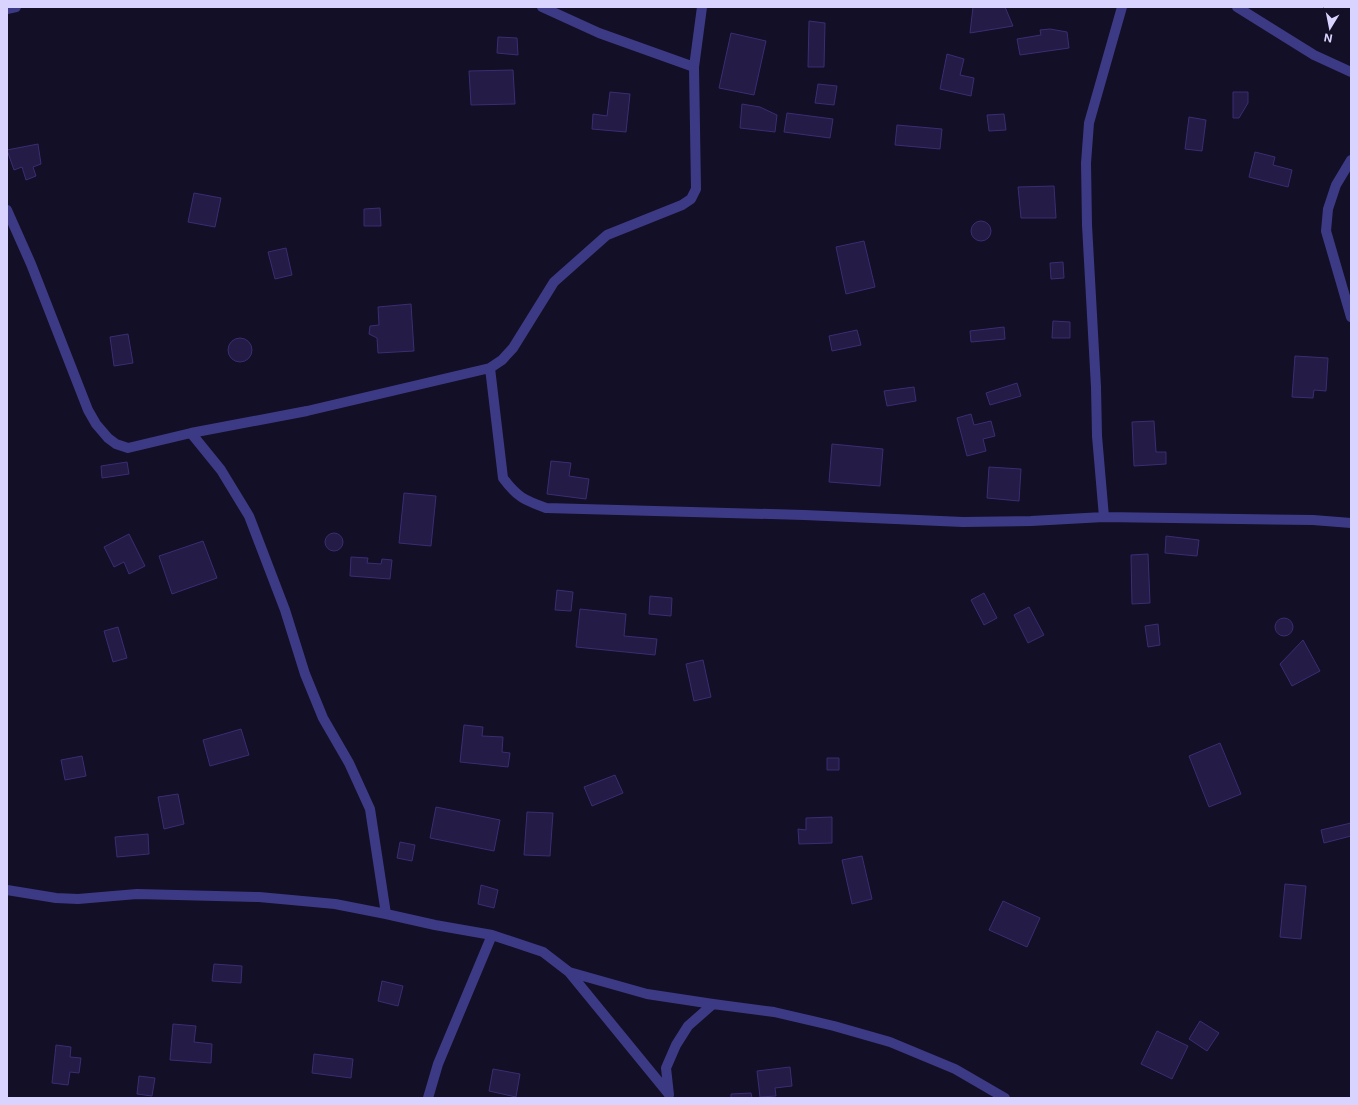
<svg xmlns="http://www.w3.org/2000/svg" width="1358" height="1105" viewBox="0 0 1358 1105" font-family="Inter,sans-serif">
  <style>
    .building { fill: #241b47; stroke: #3b2d73 }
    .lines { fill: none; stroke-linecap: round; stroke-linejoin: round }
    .street { stroke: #3d3a85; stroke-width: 10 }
  </style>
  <rect width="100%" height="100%" fill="#130f26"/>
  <path class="building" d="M973,7H1005L1013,26L970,33Z
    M809,21L825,23L824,67H808Z
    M1050,29L1067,32L1069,48L1020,55L1017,39L1041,35L1040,30Z
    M731,33L766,41L754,95L719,88Z
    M498,37L517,38L518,55L497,53Z
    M947,54L964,59L960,75L974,78L971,96L940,89Z
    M513,70L515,104L471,105L469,71Z
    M818,84L837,86L834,105L815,103Z
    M610,92L630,94L626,132L592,129L593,114L607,116Z
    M1233,92H1248V103L1239,118H1233Z
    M742,104L760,107L777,115L775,132L740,128Z
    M787,113L833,119L830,138L784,132Z
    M1004,114L1006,130L989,131L987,115Z
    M1189,117L1206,120L1202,151L1185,149Z
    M897,125L942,129L940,149L895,145Z
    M38,144L41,164L33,167L36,176L26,180L22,167L14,170L7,150Z
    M1255,152L1275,157L1273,165L1292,170L1288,187L1249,177Z
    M1054,186L1056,218H1021L1018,187Z
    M194,193L221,198L215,227L188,222Z
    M380,208L381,226H364V209Z
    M971 231a10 10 0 1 1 20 0a10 10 0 1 1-20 0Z
    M864,241L875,287L846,294L836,247Z
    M286,248L292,275L275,279L268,252Z
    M1063,262L1064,278L1051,279L1050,263Z
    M411,304L414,351L378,353L377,338L369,334L370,326L379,325L378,307Z
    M1053,321L1070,322V338H1052Z
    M1004,327L1005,339L971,342L970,331Z
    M857,330L861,345L832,351L829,336Z
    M128,334L133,363L114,366L110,337Z
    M228 350a12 12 0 1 1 24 0a12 12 0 1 1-24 0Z
    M1295,356L1328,358L1326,391L1314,390L1313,398L1292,397Z
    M1017,383L1021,396L990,405L986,393Z
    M914,387L916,401L887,406L884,391Z
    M971,414L974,425L991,421L995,436L983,439L986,451L967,456L957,418Z
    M1154,421L1156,452H1166V464L1134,466L1132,422Z
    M832,444L883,449L880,486L829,482Z
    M551,461L571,463L569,476L589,479L586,499L547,494Z
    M127,462L129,474L102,478L101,466Z
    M989,467L1021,469L1019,501L987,498Z
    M404,493L436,496L431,546L399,543Z
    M325 542a9 9 0 1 1 18 0a9 9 0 1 1-18 0Z
    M129,534L145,566L129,574L124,562L114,567L104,547Z
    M1166,536L1199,540L1197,556L1165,553Z
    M203,541L217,578L172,594L159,556Z
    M1148,554L1150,603L1132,604L1131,555Z
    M351,557L368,558L367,563L381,564L382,559L392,560L390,579L350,576Z
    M557,590L573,592L571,611L555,610Z
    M984,593L997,618L984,625L971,600Z
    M650,596L672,598L671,616L649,614Z
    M1029,607L1044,635L1028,643L1014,615Z
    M580,609L626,614L624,636L657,639L655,655L576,647Z
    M1275 627a9 9 0 1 1 18 0a9 9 0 1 1-18 0Z
    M1158,624L1160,645L1148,647L1145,626Z
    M118,627L127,658L113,662L104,631Z
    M1303,640L1320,671L1292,686L1280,664Z
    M703,660L711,697L694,701L686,664Z
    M464,725L483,727L482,736L503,737L502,752L510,753L508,767L460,762Z
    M241,729L249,755L210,766L203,740Z
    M1220,743L1241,794L1209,807L1189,756Z
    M82,756L86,776L65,780L61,760Z
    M827,758H839V770H827Z
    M615,775L623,793L592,806L584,787Z
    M178,794L184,824L164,829L158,797Z
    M436,807L500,820L494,851L430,838Z
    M527,812L553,813L550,856L524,855Z
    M832,817V843L799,844L798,829L806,830V818Z
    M1351,823V836L1324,843L1321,830Z
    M148,834L149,854L117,857L115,837Z
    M400,842L415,845L412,861L397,858Z
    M862,856L872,899L852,904L842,860Z
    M1285,884L1306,886L1301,939L1280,937Z
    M481,885L498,890L494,908L478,904Z
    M1003,901L1040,918L1027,947L989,930Z
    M214,964L242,966L241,983L212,981Z
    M382,981L403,986L398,1006L378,1001Z
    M1200,1021L1219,1033L1207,1051L1189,1039Z
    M173,1024L196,1026L194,1042L212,1044L211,1063L170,1060Z
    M1157,1031L1188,1046L1172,1079L1141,1064Z
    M56,1045L71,1047L70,1057L81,1058L79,1073L70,1072L68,1085L52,1083Z
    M314,1054L353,1059L351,1078L312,1073Z
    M790,1067L792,1086L775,1088L776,1096L760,1097L757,1071Z
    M493,1069L520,1074L516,1097L489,1091Z
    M139,1076L155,1078L152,1096L137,1094Z
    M751,1093L752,1098H731V1094Z"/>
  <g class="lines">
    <path class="street" d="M542,7L599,33L694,67
      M1122,7L1089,123L1086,163L1087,225L1096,387L1097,436L1104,517L1313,520L1351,523
      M1237,7L1314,55L1351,72
      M7,9L16,7
      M1351,160L1336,185L1328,209L1326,231L1351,317
      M7,210L31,264L88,410L96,424L108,438L116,444L128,448L191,433L307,411L490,368L502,360L513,348L554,282L607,235L682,205L691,199L696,189L694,67L702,7
      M490,368L503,478C517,497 524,500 546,508L804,515L963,522L1031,521L1104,517
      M191,433L221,470L249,516L285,610L305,674L323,718L349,763L370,809L386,914
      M7,890L56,898L78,899L137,894L259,897L335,904L386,914L435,925L492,935L543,952L569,972L647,994L713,1004L774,1012L834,1026L890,1042L955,1069L1005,1098
      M569,972L668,1093
      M669,1095L666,1068L676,1045L688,1026L713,1004
      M428,1098L438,1064L492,935"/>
  </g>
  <rect width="1358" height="1105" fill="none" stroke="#d9d4ff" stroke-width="16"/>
  <g transform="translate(1330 28) rotate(190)" stroke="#130f26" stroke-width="3" paint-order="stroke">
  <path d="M0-3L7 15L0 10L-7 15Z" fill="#d9d4ff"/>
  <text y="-6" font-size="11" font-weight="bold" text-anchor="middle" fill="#d9d4ff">N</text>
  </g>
</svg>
